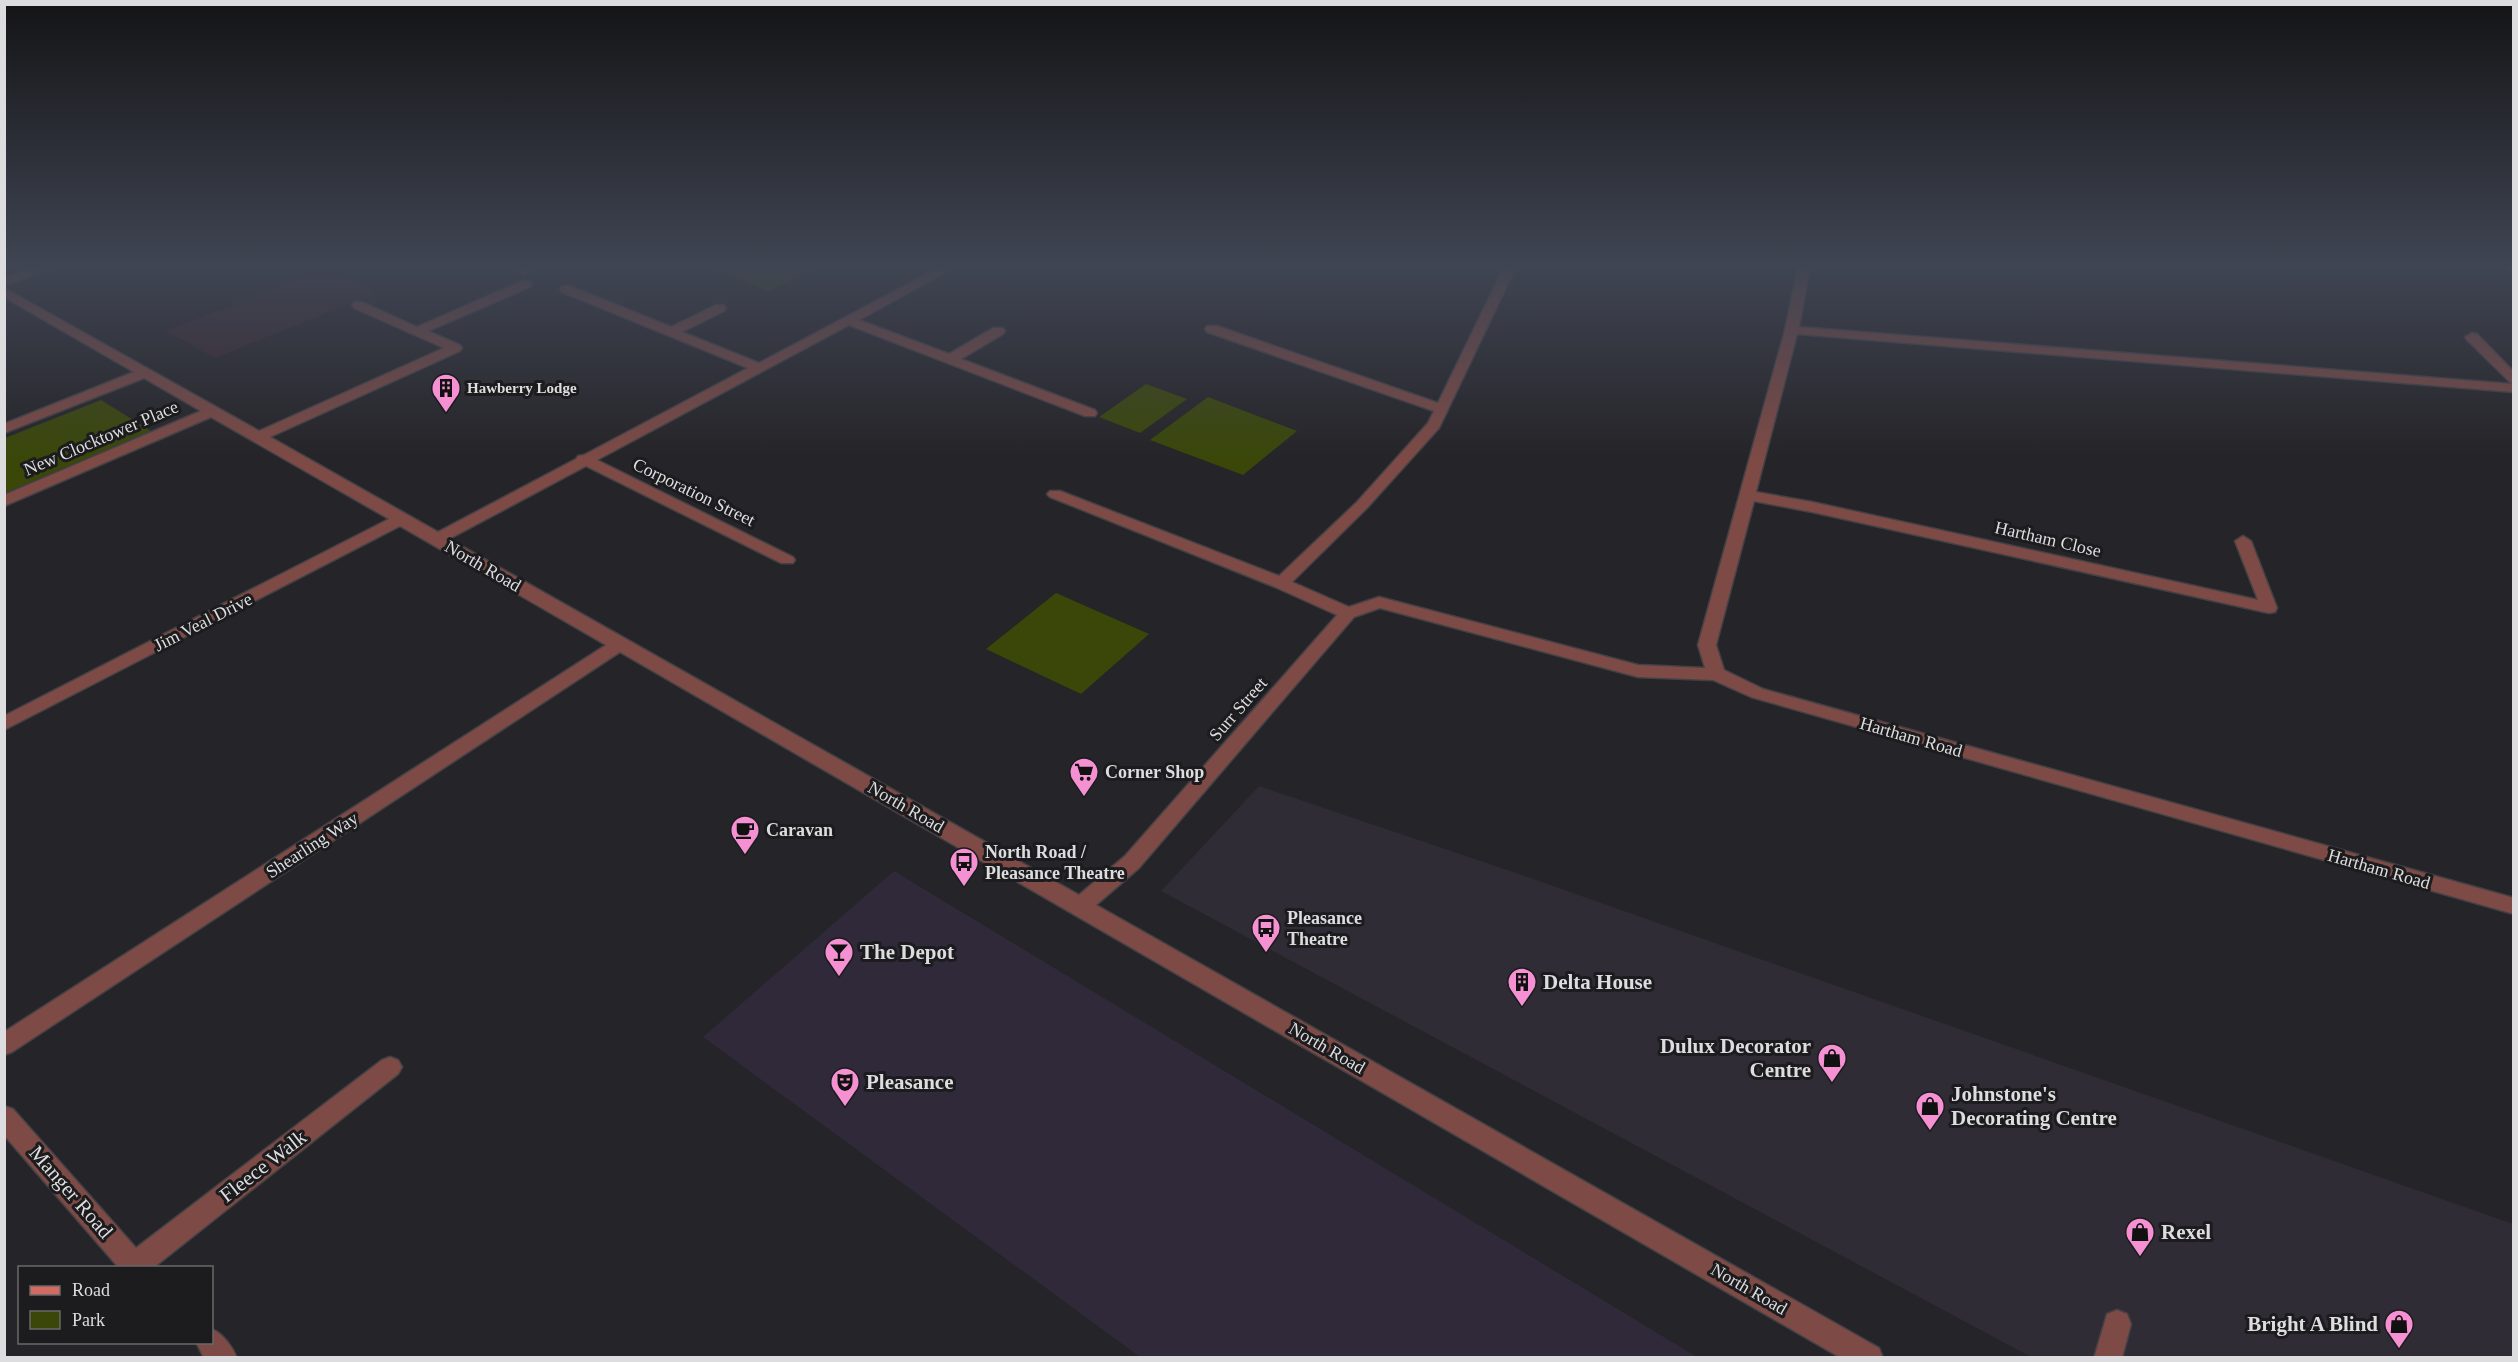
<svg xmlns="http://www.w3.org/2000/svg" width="2518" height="1362" font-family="'Times New Roman',serif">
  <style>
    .commercial { fill: #2f2939 }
    .built { fill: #2f2c35 }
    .education { fill: #38262f }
    .green { fill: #3a4709 }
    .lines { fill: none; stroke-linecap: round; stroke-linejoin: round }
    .minor-casing { stroke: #424145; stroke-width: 3 }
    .major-casing { stroke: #424145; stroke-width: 3 }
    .minor { fill: #7d4a45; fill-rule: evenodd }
    .major { fill: #d36b63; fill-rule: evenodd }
    .labels { text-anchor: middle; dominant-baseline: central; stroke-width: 6; stroke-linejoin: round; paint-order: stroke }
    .far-poi-label { font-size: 15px; font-weight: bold; fill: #dddcdf; stroke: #1c1b1e; text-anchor: start }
    .street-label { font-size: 18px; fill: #dddcdf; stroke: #1c1b1e }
    .poi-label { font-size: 18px; font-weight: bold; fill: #dddcdf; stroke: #1c1b1e; text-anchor: start }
    .near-poi-label { font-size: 21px; font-weight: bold; fill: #dddcdf; stroke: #1c1b1e; text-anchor: start }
    .near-street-label { font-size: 21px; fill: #dddcdf; stroke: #1c1b1e }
  </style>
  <rect width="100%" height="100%" fill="#252428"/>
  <!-- commercial -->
  <path class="commercial" d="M894,871L970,917L1697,1357H1140L703,1037Z"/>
  <!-- built -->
  <path class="built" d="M1259,786L1516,873L2513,1224V1357H2031L1161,891Z"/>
  <!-- education -->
  <path class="education" d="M327,269L376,293L215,358L166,331Z"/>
  <!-- green -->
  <path class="green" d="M710,267H818L768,291Z
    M1146,384L1187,399L1140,433L1099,417Z
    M1208,397L1297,431L1243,475L1150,440Z
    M101,400L151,431L5,493V438Z
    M1056,593L1149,634L1081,694L986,649Z"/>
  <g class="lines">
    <!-- minor casing -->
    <g class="minor-casing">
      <path id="minor" d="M36,267H54L4,286V278Z
        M508,267H525L530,271L524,275Z
        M940,267H955L859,320L949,354L993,328H1003L1005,331L1003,334L961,359L1095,410L1097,413L1095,416H1085L849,325L597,460L793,557L795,560L793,563H781L586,466L449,539L1079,895L1125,856L1337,615L1275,587L1050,497L1047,494L1050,491H1060L1279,576L1357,502L1428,423L1434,411L1207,332L1205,329L1207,326H1217L1438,403L1504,267H1516L1439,428L1367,508L1292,582L1349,607L1379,597L1638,665L1705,668L1698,645L1785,330L1798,267H1810L1799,327L2512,384L2467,340L2465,337L2472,333L2477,334L2514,372V392L1797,334L1756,492L1812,502L2258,600L2235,541L2243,536L2251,541L2277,608L2275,612L2269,613L1812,512L1754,501L1716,645L1724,670L1763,689L2514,898V914L1751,697L1713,680L1638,677L1380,608L1354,617L1139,868L1096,905L1879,1348L1883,1358H1841L620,652L12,1052L4,1055V1032L606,645L400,526L4,730V716L389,519L211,417L4,506V495L201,411L144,378L4,433V424L134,372L4,297V288L259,431L444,348L354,308L352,305L354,302H362L417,327L522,281H530L532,284L530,287L428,331L460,345L462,348L460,351L270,437L438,532L576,459L578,456L584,455L748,368L562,292L560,289L562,286H570L671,327L716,305H724L726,308L724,311L682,332L759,363Z
        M390,1057L398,1060L402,1067L398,1074L153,1268H119L4,1135V1106L13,1109L136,1248L382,1060Z
        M2117,1310L2127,1314L2131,1324L2122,1358H2094L2107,1314Z
        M212,1329C223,1334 232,1346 237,1358H204L196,1342H212Z"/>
    </g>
    <!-- major casing -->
    <g class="major-casing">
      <path id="major" d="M2507,267H2514V272Z"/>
    </g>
    <!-- minor -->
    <use href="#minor" class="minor"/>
    <!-- major -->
    <use href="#major" class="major"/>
  </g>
  <!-- sky -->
  <linearGradient id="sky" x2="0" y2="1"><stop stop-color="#141416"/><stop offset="0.58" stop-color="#404553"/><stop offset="1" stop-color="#404553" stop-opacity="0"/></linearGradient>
  <rect width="2518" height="458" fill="url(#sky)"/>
  <!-- icons -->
  <defs>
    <g id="building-pin" transform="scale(1.5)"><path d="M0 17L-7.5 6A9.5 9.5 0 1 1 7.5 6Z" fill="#f591d3" stroke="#1c1b1e"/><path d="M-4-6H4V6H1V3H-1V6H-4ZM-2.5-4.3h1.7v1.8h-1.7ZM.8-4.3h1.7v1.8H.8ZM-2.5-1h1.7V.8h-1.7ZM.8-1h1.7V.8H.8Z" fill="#111"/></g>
    <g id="supermarket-pin" transform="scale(1.5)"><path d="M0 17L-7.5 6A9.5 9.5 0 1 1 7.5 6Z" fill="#f591d3" stroke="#1c1b1e"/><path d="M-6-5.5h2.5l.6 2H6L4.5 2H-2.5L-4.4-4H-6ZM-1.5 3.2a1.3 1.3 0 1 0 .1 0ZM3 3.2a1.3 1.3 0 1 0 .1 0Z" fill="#111"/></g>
    <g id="cafe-pin" transform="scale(1.5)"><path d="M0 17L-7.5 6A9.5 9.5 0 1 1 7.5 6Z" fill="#f591d3" stroke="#1c1b1e"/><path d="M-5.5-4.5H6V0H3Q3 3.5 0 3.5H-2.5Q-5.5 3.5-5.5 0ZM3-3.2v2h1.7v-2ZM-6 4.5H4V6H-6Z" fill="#111"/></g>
    <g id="bus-pin" transform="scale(1.5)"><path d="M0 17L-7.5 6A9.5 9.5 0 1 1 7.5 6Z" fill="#f591d3" stroke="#1c1b1e"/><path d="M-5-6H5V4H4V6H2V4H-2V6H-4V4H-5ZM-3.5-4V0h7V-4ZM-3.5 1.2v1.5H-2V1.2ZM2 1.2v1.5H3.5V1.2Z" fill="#111"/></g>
    <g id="bar-pin" transform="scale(1.5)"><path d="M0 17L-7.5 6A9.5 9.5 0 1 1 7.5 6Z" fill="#f591d3" stroke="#1c1b1e"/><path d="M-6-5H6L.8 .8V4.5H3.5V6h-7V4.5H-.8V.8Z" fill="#111"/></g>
    <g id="shop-pin" transform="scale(1.5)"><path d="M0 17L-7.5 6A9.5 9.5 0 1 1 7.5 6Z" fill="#f591d3" stroke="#1c1b1e"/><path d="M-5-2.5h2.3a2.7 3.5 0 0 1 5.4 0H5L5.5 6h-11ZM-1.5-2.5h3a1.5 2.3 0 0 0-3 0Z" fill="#111"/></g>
    <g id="theatre-pin" transform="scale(1.5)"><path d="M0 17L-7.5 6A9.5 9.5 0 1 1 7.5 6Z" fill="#f591d3" stroke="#1c1b1e"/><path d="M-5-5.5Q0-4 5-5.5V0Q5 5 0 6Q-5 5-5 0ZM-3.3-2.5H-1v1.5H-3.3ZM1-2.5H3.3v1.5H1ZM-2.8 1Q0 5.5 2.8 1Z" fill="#111"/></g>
  </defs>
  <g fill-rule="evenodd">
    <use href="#building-pin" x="446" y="388"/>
    <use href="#supermarket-pin" x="1084" y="772"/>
    <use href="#cafe-pin" x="745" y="830"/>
    <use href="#bus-pin" x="964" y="862"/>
    <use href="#bus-pin" x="1266" y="928"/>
    <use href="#bar-pin" x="839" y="952"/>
    <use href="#building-pin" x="1522" y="982"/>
    <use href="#shop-pin" x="1832" y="1058"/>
    <use href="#theatre-pin" x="845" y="1082"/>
    <use href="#shop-pin" x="1930" y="1106"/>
    <use href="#shop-pin" x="2140" y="1232"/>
    <use href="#shop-pin" x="2399" y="1324"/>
  </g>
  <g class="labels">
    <!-- far-poi labels -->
    <g class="far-poi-label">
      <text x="467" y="388">Hawberry Lodge</text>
    </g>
    <!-- street labels -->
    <g class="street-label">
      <text transform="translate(101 438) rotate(-23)">New Clocktower Place</text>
      <text transform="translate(694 492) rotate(26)">Corporation Street</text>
      <text transform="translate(2048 539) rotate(13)">Hartham Close</text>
      <text transform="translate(483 566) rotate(30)">North Road</text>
      <text transform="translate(203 622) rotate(-27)">Jim Veal Drive</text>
      <text transform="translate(1238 709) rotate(-49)">Surr Street</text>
      <text transform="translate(1911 737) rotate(16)">Hartham Road</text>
      <text transform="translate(906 807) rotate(30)">North Road</text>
      <text transform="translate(312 845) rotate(-33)">Shearling Way</text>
      <text transform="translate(2379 869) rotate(16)">Hartham Road</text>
      <text transform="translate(1327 1048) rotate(30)">North Road</text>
      <text transform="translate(1749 1289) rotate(30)">North Road</text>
    </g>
    <!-- poi labels -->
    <g class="poi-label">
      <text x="1105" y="772">Corner Shop</text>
      <text x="766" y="830">Caravan</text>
      <text x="985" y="852">North Road /<tspan x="985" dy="21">Pleasance Theatre</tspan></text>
      <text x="1287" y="918">Pleasance<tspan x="1287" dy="21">Theatre</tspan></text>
    </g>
    <!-- near-poi labels -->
    <g class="near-poi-label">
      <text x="860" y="952">The Depot</text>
      <text x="1543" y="982">Delta House</text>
      <text x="1811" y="1046" text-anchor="end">Dulux Decorator<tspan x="1811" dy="24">Centre</tspan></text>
      <text x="866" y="1082">Pleasance</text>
      <text x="1951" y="1094">Johnstone's<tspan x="1951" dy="24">Decorating Centre</tspan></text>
      <text x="2161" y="1232">Rexel</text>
      <text x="2378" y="1324" text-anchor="end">Bright A Blind</text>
    </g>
    <!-- near-street labels -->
    <g class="near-street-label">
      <text transform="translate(263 1166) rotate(-38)">Fleece Walk</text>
      <text transform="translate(71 1192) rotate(49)">Manger Road</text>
    </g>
  </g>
  <!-- border -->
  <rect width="2518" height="1362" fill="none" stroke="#dddcdf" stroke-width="12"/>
  <!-- legend -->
  <rect x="18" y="1266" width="195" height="78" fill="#1c1b1e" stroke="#69686b" stroke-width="1.5"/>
  <rect x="30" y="1286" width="30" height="9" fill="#d36b63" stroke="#69686b" stroke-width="1.5"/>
  <text x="72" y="1296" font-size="18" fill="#dddcdf">Road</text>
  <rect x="30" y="1311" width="30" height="18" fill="#3a4709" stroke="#69686b" stroke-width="1.5"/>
  <text x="72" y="1326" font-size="18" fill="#dddcdf">Park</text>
</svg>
